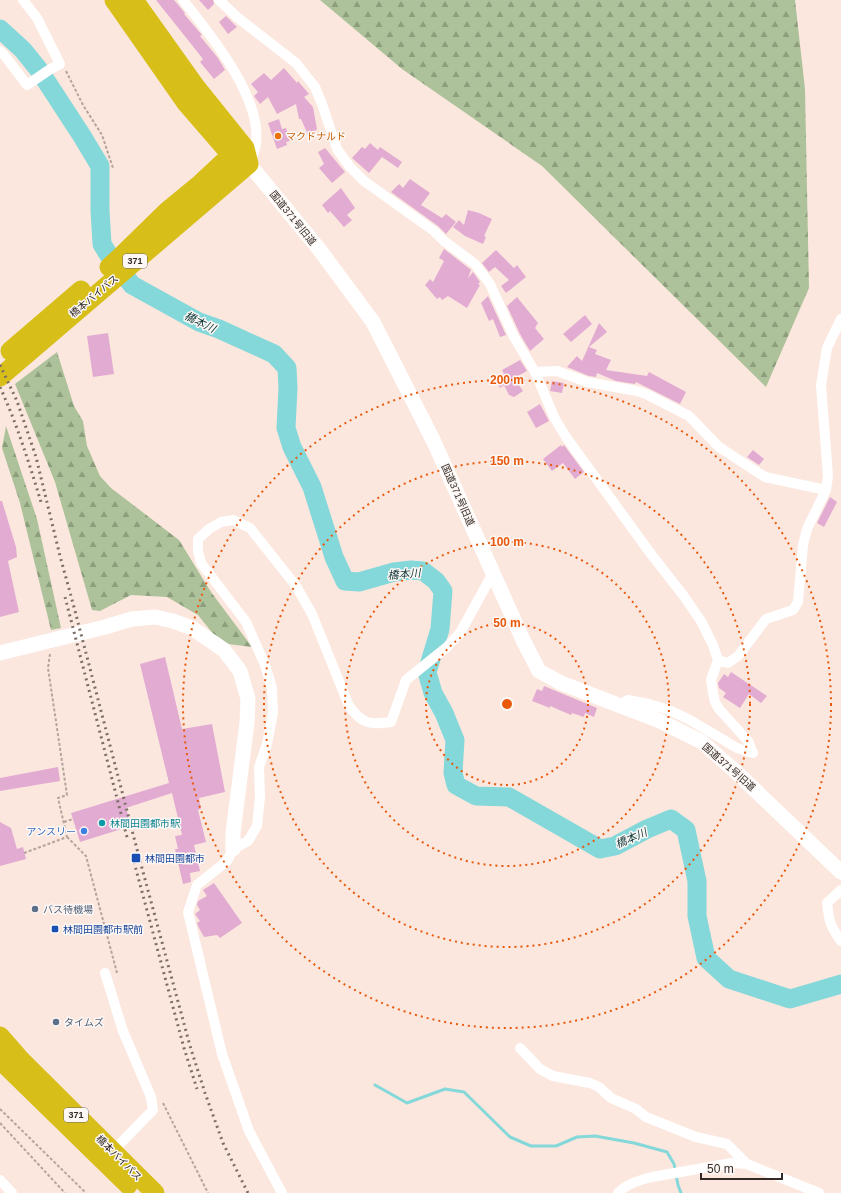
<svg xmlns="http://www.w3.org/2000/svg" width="841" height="1193" font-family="Arial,'Noto Sans JP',sans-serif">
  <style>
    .forest { fill: url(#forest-firs) }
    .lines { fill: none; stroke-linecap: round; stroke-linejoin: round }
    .stream { stroke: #84d8d9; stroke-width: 3 }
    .river { stroke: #84d8d9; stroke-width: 19 }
    .building { fill: #e2abd2 }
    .path { stroke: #b5a59d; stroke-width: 2; stroke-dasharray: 3 2; stroke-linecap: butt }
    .street { stroke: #fff; stroke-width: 10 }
    .secondary { stroke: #fff; stroke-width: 15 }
    .highway { stroke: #d7be18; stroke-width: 19 }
    .rail { stroke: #7c6f68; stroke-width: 3; stroke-dasharray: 2 4; stroke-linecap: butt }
    .ring { fill: none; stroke: #e8590c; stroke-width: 2; stroke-dasharray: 2 4 }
    .food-dot { fill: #e8710a; stroke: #fdf8f6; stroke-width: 1.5 }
    .culture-dot { fill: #0f9aa8; stroke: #fdf8f6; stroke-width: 1.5 }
    .shop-dot { fill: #3f7fe0; stroke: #fdf8f6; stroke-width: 1.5 }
    .transit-dot { fill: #1a4fb4; stroke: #fdf8f6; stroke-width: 1.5 }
    .service-dot { fill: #5c6f8a; stroke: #fdf8f6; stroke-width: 1.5 }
    .labels { text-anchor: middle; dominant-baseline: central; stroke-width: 3; stroke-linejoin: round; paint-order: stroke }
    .shield { fill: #fdf8f6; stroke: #706864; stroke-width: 1 }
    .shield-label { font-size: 9px; font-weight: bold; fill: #332a25 }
    .food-label { font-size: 10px; fill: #c56008; stroke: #fdf8f6; text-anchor: start }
    .street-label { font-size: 10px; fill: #332a25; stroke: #fdf8f6 }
    .culture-label { font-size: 10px; fill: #0d838f; stroke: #fdf8f6; text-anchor: start }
    .shop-label { font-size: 10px; fill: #366cbe; stroke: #fdf8f6; text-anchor: end }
    .transit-label { font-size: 10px; fill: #164399; stroke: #fdf8f6; text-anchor: start }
    .service-label { font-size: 10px; fill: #4e5e75; stroke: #fdf8f6; text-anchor: start }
    .water-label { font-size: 11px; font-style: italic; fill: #0c3637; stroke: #fdf8f6 }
    .centre { fill: #e8590c; stroke: #fdf8f6; stroke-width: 2 }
    .ring-label { font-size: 12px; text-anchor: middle; font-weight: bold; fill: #e8590c; stroke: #fdf8f6; stroke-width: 3; stroke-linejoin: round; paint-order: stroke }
  </style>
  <defs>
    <pattern id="forest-firs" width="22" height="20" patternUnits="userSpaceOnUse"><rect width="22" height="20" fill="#adc29a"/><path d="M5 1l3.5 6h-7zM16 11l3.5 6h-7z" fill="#8d9e7d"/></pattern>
  </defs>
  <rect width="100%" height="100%" fill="#fce7de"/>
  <!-- forest -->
  <path class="forest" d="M320,0H795L805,89L809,288L766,387L542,166L402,69Z
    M57,352L74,406L83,421L87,446L100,476L111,488L179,540L211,592L252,647L228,644L214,635L198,615L167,597L131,595L100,611L92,610L55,482L15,384Z
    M6,426L37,519L61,628L51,630L20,503L2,448Z"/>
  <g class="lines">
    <!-- stream -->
    <path class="stream" d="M375,1085L407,1103L445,1089L464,1092L510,1137L531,1146H556L577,1137L595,1136L634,1143L667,1152L674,1164L678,1185L681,1193"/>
    <!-- river -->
    <path class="river" d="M0,29L23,50L39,70L82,136L100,166V210L102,244L108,254L132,285L199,322L219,329L274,354L287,368L288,388L286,428L292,447L312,487L334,557L345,581L359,582L394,572L411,570L423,571L436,581L443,591L440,629L427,672L433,693L444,713L455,740L453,773L456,785L476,796L509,797L600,849L615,846L647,829L671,819L686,830L697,881V916L706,958L729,979L790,999L841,984"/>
  </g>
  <!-- building -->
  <path class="building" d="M156,0H174L185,13L184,14L202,35L200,36L218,58L225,70L214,79L200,62L203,59Z
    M199,0H213L214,4L208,10Z
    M226,16L237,27L228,34L219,22Z
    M284,68L297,83L298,81L309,94L304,97L313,107L317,129L309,137L301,119H299L296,104L277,114L268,97L260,104L254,96L258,92L251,84L264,73L271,80Z
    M279,119L282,129L286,128L290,141L286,142L287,145L277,149L268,123Z
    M370,143L378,150L380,147L402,162L398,168L382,157L369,173L352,158L362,147L365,149Z
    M325,148L345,172L332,183L319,168L324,164L318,152Z
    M410,179L430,193L421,205L442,218L446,214L456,222L446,234L438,226L391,192L399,184L403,188Z
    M341,188L355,208L347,215L352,220L344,227L330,211L328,213L322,205Z
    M468,210L479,213L492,219L484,236L486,237L483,244L465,236L453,227L459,220L464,225Z
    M444,249L470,269L471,270L468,278L473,272L480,282L478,284L480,285L467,308L448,296L442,300L440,297L437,299L425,285L430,279L433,282L444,261L439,258Z
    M496,250L514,268L517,265L526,277L506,293L501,286L509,280L495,267L489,272L482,263Z
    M488,296L506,335L500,337L493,319L489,321L481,303Z
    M517,297L538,323L535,328L544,339L530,351L520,334L507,306Z
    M585,315L592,324L571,342L563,334Z
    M599,323L607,332L589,347L597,350L595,354L611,360L606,370L647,376L649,372L686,392L680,404L636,382L635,384L616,381L597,373L596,377L589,376L567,367L577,356L582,361Z
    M108,333L114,374L93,377L87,336Z
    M520,360L527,371L514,378L523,391L514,397L509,395L504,385L500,388L495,380L504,374L502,370Z
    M552,381L564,383L562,393L550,391Z
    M540,404L549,421L536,428L527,412Z
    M561,445L562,447L564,445L584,472L575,479L563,463L552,471L543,459Z
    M753,450L764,459L759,465L747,457Z
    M830,497L837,502L824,527L817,523Z
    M0,501H2L16,547L17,557L8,561L19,612L0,617Z
    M165,657L182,729L212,724L225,792L199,798L201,809L198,810L206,842L194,845L200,871L190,873L191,882L183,884L175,849H178L175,836L182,835L172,793L126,808L131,826L80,842L71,813L169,783L140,664Z
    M731,672L767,696L761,703L749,694L740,708L723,697L726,693L719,688L718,683L724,674L728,677Z
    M544,686L597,708L594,717L585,713L584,717L572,713L571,715L550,706V708L532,701L537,689L542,691Z
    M58,767L60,781L0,791V778Z
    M0,822L11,828L17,849L23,847L26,859L0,866Z
    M214,883L242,923L220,938L217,935L204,937L199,928L197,923L200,921L195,914L200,910L197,905L198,901L207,896L203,890Z"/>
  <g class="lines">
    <!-- path -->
    <path class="path" d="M66,71L83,105L102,135L113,168
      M64,822L73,819
      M67,837L86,856L117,973
      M24,853L67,837L58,798L67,795L48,668L50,654
      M163,1103L208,1193
      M0,1109L86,1193
      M0,1123L65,1193"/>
    <!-- street -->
    <path class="street" d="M183,0C211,35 279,117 249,163
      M219,0L237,17L296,63L315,87L322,104L337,149L350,167L364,181L434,231L444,241L475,264L490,284L514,337L535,372L555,419L566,437L651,554L683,595L701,621L713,645L718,660L711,680L713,693L715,702L719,709L748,741L753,753L737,748L690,720L669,710L649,704L628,700L618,705
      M0,51L5,56L27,85L49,70L60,64L37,18L23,0
      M535,372L557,371L587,382L637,391L646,394L689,416L719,447L765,477L826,490
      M718,660L728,663L738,656L766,619L793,610L798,602L803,545L807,529L826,490L828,476L821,385L827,348L841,319
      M841,890L827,903C829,921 830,926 841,941
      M105,973L123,1031L151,1097L153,1110L110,1154
      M520,1048L540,1069L553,1076L590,1083L599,1087L611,1098L636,1109L646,1117L696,1137L727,1144L747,1164L819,1193
      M0,1180L12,1193
      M282,1193L249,1131L222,1054L188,912L197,885L227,861L233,849L248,841L257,826L260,797L259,767L267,744L273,713L272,688L265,665L246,622L201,563L198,551V539L209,529L221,522L233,520L250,528L296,586L312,614L349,706C362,724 370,725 391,722L406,680L447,647L460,633L493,573
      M618,1193C626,1184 639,1180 652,1177L732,1163L747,1164"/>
    <!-- secondary -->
    <path class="secondary" d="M240,160L249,164L319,249L373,322L434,442L523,640L539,671L561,683L660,721L702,742L736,772L841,872
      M0,653L105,627L132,619L155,617L173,621L192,628L224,650L240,671L248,699L247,723L233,833V849"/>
    <!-- highway -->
    <path class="highway" d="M114,0L186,103L231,155
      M109,267L120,257L167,211L201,183L231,155L245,148
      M10,351L81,290
      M0,377L249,164L245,148L196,87L134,0
      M0,1036L21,1060L155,1193
      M0,1060L128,1185"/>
    <!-- rail -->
    <path class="rail" d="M0,365L17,401L36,457L60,556L74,607L139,857L190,1046L205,1093L223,1143L248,1193
      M0,387C17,424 29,463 41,502
      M65,597L128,841
      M134,862L184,1048L197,1089"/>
  </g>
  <!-- distance rings -->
  <g class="ring">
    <circle cx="507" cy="704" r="81"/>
    <circle cx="507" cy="704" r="162"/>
    <circle cx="507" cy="704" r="243"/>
    <circle cx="507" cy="704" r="324"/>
  </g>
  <!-- markers -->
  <circle class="food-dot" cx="278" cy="136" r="4"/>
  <circle class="culture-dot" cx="102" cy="823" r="4"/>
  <circle class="shop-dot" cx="84" cy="831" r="4"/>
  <g class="transit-dot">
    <rect x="131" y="853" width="10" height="10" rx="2"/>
    <rect x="51" y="925" width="8" height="8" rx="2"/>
  </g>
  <g class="service-dot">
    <circle cx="35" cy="909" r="4"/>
    <circle cx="56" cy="1022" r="4"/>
  </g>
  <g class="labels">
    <!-- shield labels -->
    <g class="shield">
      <rect x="123" y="254" width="24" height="14" rx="3"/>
      <rect x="64" y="1108" width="24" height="14" rx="3"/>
    </g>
    <g class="shield-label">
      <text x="135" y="261">371</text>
      <text x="76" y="1115">371</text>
    </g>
    <!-- food labels -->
    <g class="food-label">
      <text x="286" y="136">マクドナルド</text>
    </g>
    <!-- street labels -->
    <g class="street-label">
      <text transform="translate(293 218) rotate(51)">国道371号旧道</text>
      <text transform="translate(94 296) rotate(-40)">橋本バイパス</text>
      <text transform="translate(458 495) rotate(66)">国道371号旧道</text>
      <text transform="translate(729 767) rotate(41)">国道371号旧道</text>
      <text transform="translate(119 1158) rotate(45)">橋本バイパス</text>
    </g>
    <!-- culture labels -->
    <g class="culture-label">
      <text x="110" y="823">林間田園都市駅</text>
    </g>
    <!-- shop labels -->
    <g class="shop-label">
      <text x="76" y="831">アンスリー</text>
    </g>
    <!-- transit labels -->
    <g class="transit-label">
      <text x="145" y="858">林間田園都市</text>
      <text x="63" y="929">林間田園都市駅前</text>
    </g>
    <!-- service labels -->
    <g class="service-label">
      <text x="43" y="909">バス待機場</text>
      <text x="64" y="1022">タイムズ</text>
    </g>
    <!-- water labels -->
    <g class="water-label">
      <text transform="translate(200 322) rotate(26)">橋本川</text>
      <text transform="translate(404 574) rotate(-4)">橋本川</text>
      <text transform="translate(631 838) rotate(-24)">橋本川</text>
    </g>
  </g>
  <circle cx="507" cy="704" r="6" class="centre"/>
  <g class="ring-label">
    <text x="507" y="384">200 m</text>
    <text x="507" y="465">150 m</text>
    <text x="507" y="546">100 m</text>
    <text x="507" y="627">50 m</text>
  </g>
  <!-- scale -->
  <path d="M701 1173v6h81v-6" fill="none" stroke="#332a25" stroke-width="2"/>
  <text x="707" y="1173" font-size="12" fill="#332a25" stroke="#fdf8f6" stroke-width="3" paint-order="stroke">50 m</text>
</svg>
